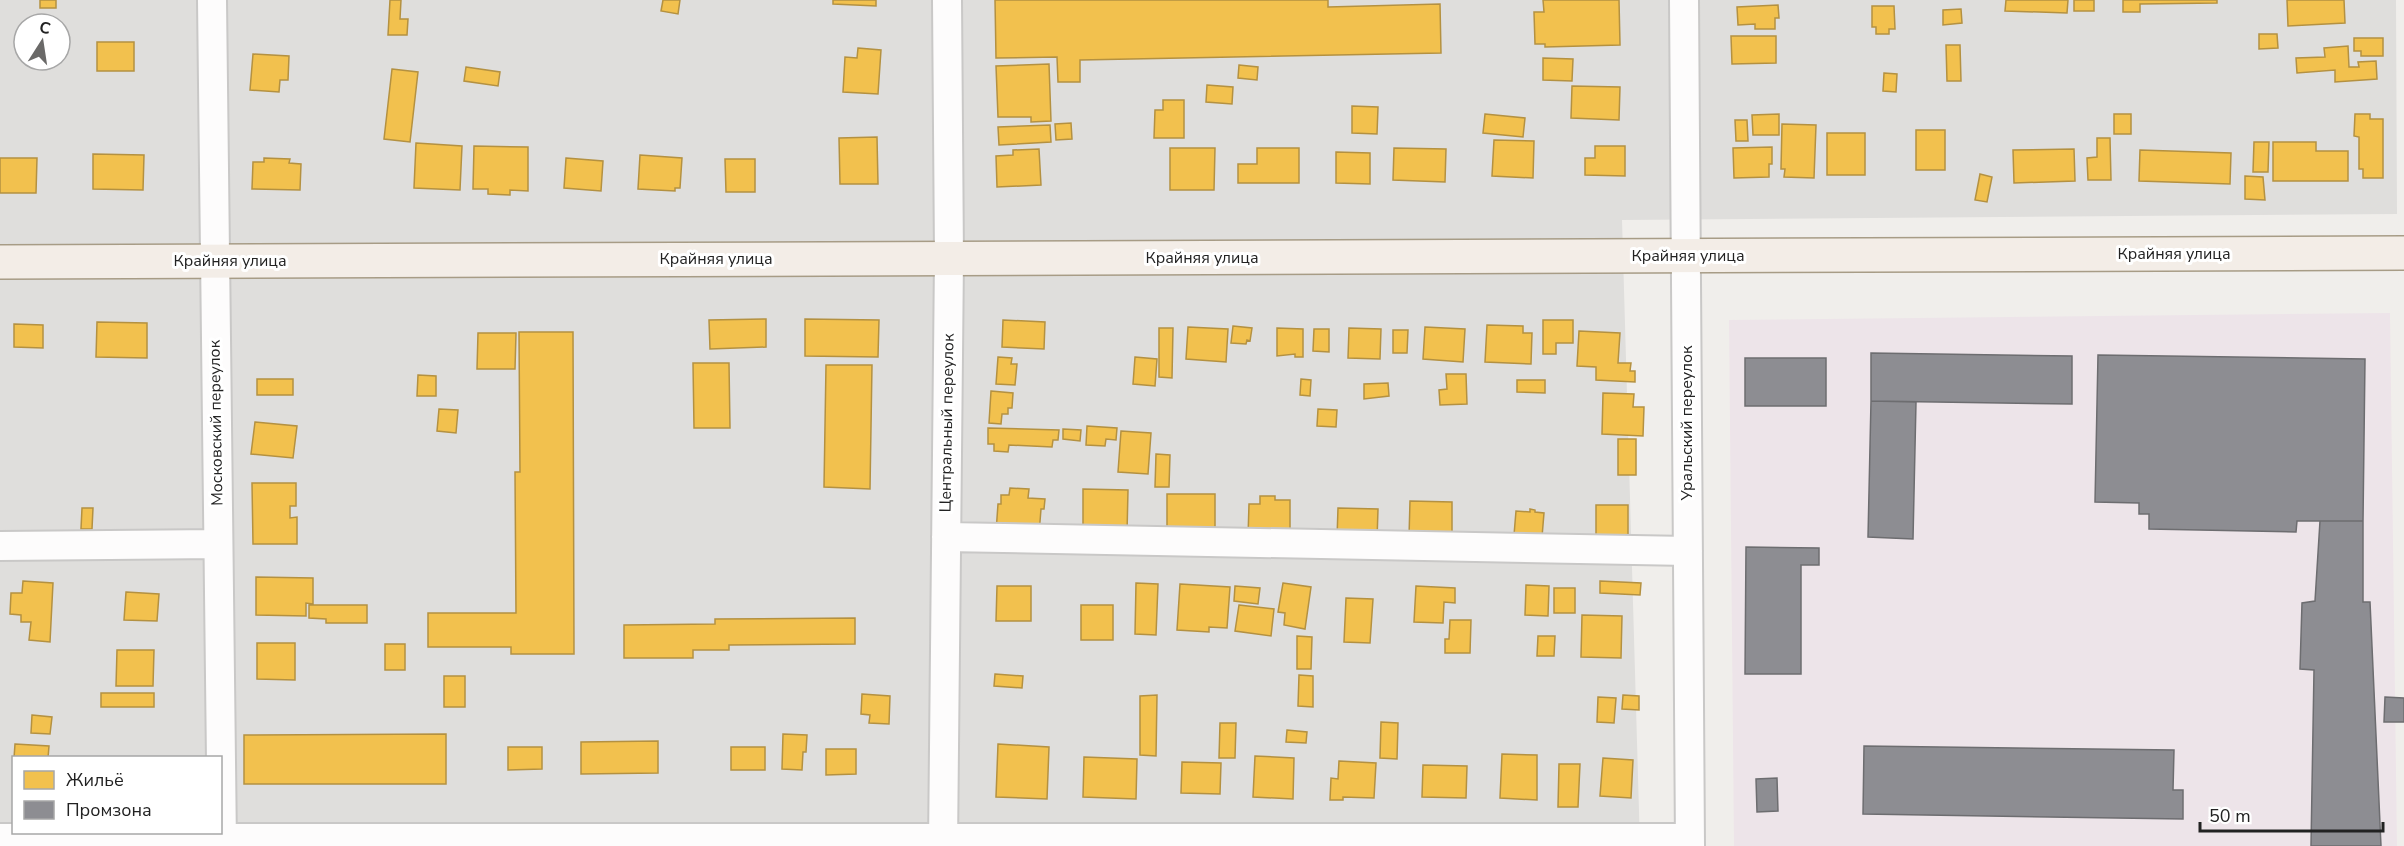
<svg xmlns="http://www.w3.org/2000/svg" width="2404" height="846" font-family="'Nunito Sans',sans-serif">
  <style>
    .residential { fill: #dfdedc; fill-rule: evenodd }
    .industrial { fill: #ede4e9 }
    .homes { fill: #f2c14e; stroke: #b49141; stroke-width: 1.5 }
    .industry { fill: #8d8d92; stroke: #6d6d70; stroke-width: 1.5 }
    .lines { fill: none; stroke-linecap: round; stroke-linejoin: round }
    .minor-casing { stroke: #c9c8c7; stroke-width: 32 }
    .major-casing { stroke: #a79c86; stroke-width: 36 }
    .minor { stroke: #fdfcfc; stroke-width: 28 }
    .major { stroke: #f3ede7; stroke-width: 33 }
    .labels { text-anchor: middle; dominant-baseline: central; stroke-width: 6; stroke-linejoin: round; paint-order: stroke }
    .street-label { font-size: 16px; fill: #222; stroke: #fff }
  </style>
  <rect width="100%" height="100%" fill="#f0eeeb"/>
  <!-- residential -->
  <path class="residential" d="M0,0H2396L2397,214L1622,220L1640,846H0ZM24,24H60V60H24ZM14,758H220V832H14Z"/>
  <!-- industrial -->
  <path class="industrial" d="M2390,313L2397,846H1734L1729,320Z"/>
  <!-- homes -->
  <path class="homes" d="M40,0H56V8H40Z
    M390,0H401L400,19H408L407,35H388Z
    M663,0H680L678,14L661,11Z
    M833,0H876V6L833,4Z
    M995,0H1328V7L1440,4L1441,53L1080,60V82H1058L1057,57L996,58Z
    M1543,0H1619L1620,45L1545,47V44H1535L1534,12H1544Z
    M2006,0H2068L2067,13L2005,11Z
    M2074,0H2094V11H2074Z
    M2123,0H2217V3L2140,4V12H2123Z
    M2287,0H2344L2345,23L2288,26Z
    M1778,5L1779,18H1775V29H1755V24L1738,25L1737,7Z
    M1872,6H1894L1895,29H1889V34H1876V27H1872Z
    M1961,9L1962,23L1943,25V10Z
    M2259,34H2277L2278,48L2259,49Z
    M1731,36H1776V63L1732,64Z
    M2354,38H2383V56H2361V51H2354Z
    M97,42H134V71H97Z
    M1946,45H1960L1961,81H1947Z
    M2348,46L2349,67H2359L2358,62L2376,61L2377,79L2335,82V70L2297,73L2296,58L2325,57L2324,48Z
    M858,48L881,50L878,94L843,92L845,57L857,58Z
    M253,54L289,56L288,80H280L279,92L250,90Z
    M1543,58L1573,59L1572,81L1543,80Z
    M1049,64L1051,121L1031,122V117H998L996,66Z
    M1239,65L1258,67L1257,80L1238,78Z
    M466,67L500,72L498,86L464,81Z
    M392,69L418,72L410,142L384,139Z
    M1884,73L1897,74L1896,92L1883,91Z
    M1207,85L1233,87L1232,104L1206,102Z
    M1572,86L1620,87L1619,120L1571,118Z
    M1163,100H1184V138H1154L1155,110H1163Z
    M1352,106L1378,107L1377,134L1352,133Z
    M1485,114L1525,118L1523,137L1483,133Z
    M1779,114V135H1753L1752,115Z
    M2114,114H2131V134H2114Z
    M2355,114H2370V119H2383V178H2363V169H2359V137L2354,136Z
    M1735,120H1747L1748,141H1736Z
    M1071,123L1072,139L1056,140L1055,124Z
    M1782,124L1816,125L1814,178L1784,177L1785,169H1781Z
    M1050,125L1051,142L999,145L998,127Z
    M1916,130H1945V170H1916Z
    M1827,133H1865V175H1827Z
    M877,137L878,184H840L839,138Z
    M2097,138H2110L2111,180H2088L2087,158L2097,157Z
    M1494,140L1534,141L1533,178L1492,176Z
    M2254,142H2269L2268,172H2253Z
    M2273,142H2316V151H2348V181H2273Z
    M416,143L462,146L460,190L414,188Z
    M474,146L528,147V191L510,190V195L488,194V189H473Z
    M1595,146H1625V176L1585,175V158H1595Z
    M1772,147V164H1769V177L1734,178L1733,148Z
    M1170,148H1215L1214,190H1170Z
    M1257,148H1299V183H1238V164H1257Z
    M1394,148L1446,149L1445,182L1393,180Z
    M1039,149L1041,185L997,187L996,156L1013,155V150Z
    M2074,149L2075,181L2014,183L2013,150Z
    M2140,150L2231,153L2230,184L2139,181Z
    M1336,152L1370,153V184L1336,183Z
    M93,154L144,155L143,190L93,189Z
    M640,155L682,158L680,188H675V191L638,189Z
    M0,158H37L36,193H0Z
    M264,158L290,159L289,163L301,164L300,190L252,189L253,162H264Z
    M566,158L603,161L601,191L564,188Z
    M725,159H755V192H726Z
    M1980,174L1992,177L1987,202L1975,200Z
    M2245,176L2263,177L2265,200L2245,199Z
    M766,319V347L710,349L709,320Z
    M805,319L879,320L878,357L805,356Z
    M1003,320L1045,322L1044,349L1002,347Z
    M1543,320H1573V343H1556V354H1543Z
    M97,322L147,323V358L96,357Z
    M14,324L43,325V348L14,347Z
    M1487,325L1523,326V333H1532L1531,364L1485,362Z
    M1233,326L1252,328L1250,341L1247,340L1246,344L1231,343Z
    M1188,327L1228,329L1226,362L1186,359Z
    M1425,327L1465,329L1463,362L1423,359Z
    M1159,328H1173L1172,378L1159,377Z
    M1277,328L1303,329V357H1295V354L1277,356Z
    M1349,328L1381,329L1380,359L1348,358Z
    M1314,329H1329V352L1313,351Z
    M1393,330H1408L1407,353H1393Z
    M1579,331L1620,333L1618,363H1631L1630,371H1635V382L1596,380V367L1577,366Z
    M519,332H573L574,654H511V647H428V613H516L515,472H520Z
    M478,333H516L515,369H477Z
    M998,357L1012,358L1011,364H1017L1015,385L996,384Z
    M1135,357L1157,359L1155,386L1133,384Z
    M693,363H729L730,428H694Z
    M826,365H872L870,489L824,487Z
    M1446,374H1466L1467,404L1440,405L1439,390L1447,389Z
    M418,375L436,376V396H417Z
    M257,379H293V395H257Z
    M1301,379L1311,380L1310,396L1300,395Z
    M1517,380H1545V393L1517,392Z
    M1388,383L1389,396L1364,399V384Z
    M991,391L1013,393L1012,408H1008V414H1002L1001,424L989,423Z
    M1603,393L1634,394L1633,407H1644L1643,436L1602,434Z
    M439,409L458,410L456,433L437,431Z
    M1318,409L1337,410L1336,427L1317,426Z
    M255,422L297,426L293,458L251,454Z
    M1087,426L1117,428L1116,440L1106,439L1105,446L1086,445Z
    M988,428L1059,430L1058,440H1053L1052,447L1009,445L1008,452L994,451V444H988Z
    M1063,429L1081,430L1080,441L1063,439Z
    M1121,431L1151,433L1148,474L1118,472Z
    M1618,439H1636V475H1618Z
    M1156,454L1170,455L1169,487H1155Z
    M252,483H296V506H290V518L297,517V544H253Z
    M1010,488L1029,489L1028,498L1045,499L1044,509H1041L1039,534L996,532L998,504H1001V495H1009Z
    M1083,489L1128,490L1127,533L1083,532Z
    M1167,494H1215V534L1167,533Z
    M1260,496H1275V500H1290V537H1248L1249,504H1260Z
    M1410,501L1452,502V538L1409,537Z
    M1596,505H1628V540L1596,539Z
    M82,508H93L92,529H81Z
    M1338,508L1378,509L1377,540L1337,538Z
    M1530,509L1535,510V512L1544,513L1542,537L1514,535L1516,511L1530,512Z
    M256,577L313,578V604L306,603V616L256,615Z
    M23,581L53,583L50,642L29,640L31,622H21V615L10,614L11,593H22Z
    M1600,581L1641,583L1640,595L1600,593Z
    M1136,583L1158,584L1156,635L1135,634Z
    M1283,583L1311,587L1305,629L1284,625L1285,613L1278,612Z
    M1180,584L1230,587L1227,628L1209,627V632L1177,630Z
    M1526,585L1549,586L1548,616L1525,615Z
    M997,586H1031V621H996Z
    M1235,586L1260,588L1258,604L1234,601Z
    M1416,586L1455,588V603L1444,602L1443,623L1414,622Z
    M1554,588H1575V613H1554Z
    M126,592L159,594L157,621L124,620Z
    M1346,598L1373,599L1370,643L1344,642Z
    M309,605H367V623H326V619L309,618Z
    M1081,605H1113V640H1081Z
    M1239,605L1274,609L1271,636L1235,631Z
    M1582,615L1622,616L1621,658L1581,657Z
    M855,618V644L729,645V650H693V658H624V625L715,624V619Z
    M1450,620H1471L1470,653H1445V639H1449Z
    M1297,636L1312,637L1311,669H1297Z
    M1538,636H1555L1554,656H1537Z
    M257,643H295V680L257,679Z
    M385,644H405V670H385Z
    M117,650H154L153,686H116Z
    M995,674L1023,676L1022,688L994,686Z
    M1299,675L1313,676V707L1298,706Z
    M444,676H465V707H444Z
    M101,693H154V707H101Z
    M862,694L890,696L889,724L869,723L870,715L861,714Z
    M1157,695L1156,756L1140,755V696Z
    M1623,695L1639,696V710L1622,709Z
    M1598,697L1616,698L1614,723L1597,722Z
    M32,715L52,717L50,734L31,733Z
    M1381,722L1398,723L1397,759L1380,758Z
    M1220,723H1236L1235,758H1219Z
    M1287,730L1307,732L1306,743L1286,742Z
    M446,734V784H244V735Z
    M783,734L807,735L806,752H803L802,770L782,769Z
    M658,741V773L581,774V742Z
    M15,744L49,746L48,758H14Z
    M998,744L1049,747L1047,799L996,797Z
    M508,747H542V769L508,770Z
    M731,747H765V770H731Z
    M826,749H856V774L826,775Z
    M1502,754L1537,755V800L1500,798Z
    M1255,756L1294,758L1293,799L1253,797Z
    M1084,757L1137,759L1136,799L1083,797Z
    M1603,758L1633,760L1631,798L1600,796Z
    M1339,761L1376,763L1374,798L1343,797V800H1330L1331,778L1338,779Z
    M1182,762L1221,763L1220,794L1181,793Z
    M1559,764H1580L1578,807H1558Z
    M1423,765L1467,766L1466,798L1422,797Z"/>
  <!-- industry -->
  <path class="industry" d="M1871,353L2072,356V404L1871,401Z
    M2098,355L2365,359L2363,521H2297L2296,532L2149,529V514H2139V503L2095,502Z
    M1745,358H1826V406H1745Z
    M1871,401L1916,402L1913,539L1868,537Z
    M2320,521H2363V602H2370L2381,846H2311L2314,670L2300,669L2302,603L2315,601Z
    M1746,547L1819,548V565H1801V674H1745Z
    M2385,697L2404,698V722H2384Z
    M1864,746L2174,750L2173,790H2183V819L1863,814Z
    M1777,778L1778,811L1757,812L1756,779Z"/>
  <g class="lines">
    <!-- minor casing -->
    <g class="minor-casing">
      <path id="minor" d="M212,0L222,846
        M1684,0L1690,846
        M946,537L1688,551
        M0,546L218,544
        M0,838H1689
        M943,846L949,258L947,0"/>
    </g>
    <!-- major casing -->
    <g class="major-casing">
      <path id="major" d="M0,262L2404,253"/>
    </g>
    <!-- minor -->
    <use href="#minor" class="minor"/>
    <!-- major -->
    <use href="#major" class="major"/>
  </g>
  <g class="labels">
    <!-- street labels -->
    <g class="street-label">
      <text x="2174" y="254">Крайняя улица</text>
      <text x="1688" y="256">Крайняя улица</text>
      <text x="1202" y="258">Крайняя улица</text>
      <text x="716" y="259">Крайняя улица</text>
      <text x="230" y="261">Крайняя улица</text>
      <text transform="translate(216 423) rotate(-91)">Московский переулок</text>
      <text transform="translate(947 423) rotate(-89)">Центральный переулок</text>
      <text transform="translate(1687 423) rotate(-90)">Уральский переулок</text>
    </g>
  </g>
  <!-- legend -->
  <rect x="12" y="756" width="210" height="78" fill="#ffffff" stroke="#a7a7a7" stroke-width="1.5"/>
  <rect x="24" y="771" width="30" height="18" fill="#f2c14e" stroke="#a7a7a7" stroke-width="1.5"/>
  <text x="66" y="786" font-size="18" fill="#222222">Жильё</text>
  <rect x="24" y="801" width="30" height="18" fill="#8d8d92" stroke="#a7a7a7" stroke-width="1.5"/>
  <text x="66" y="816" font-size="18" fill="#222222">Промзона</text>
  <!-- north arrow -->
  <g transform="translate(42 42) rotate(12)"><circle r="28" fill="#ffffff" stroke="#a7a7a7" stroke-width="1.5"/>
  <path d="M0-4.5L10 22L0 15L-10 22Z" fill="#6a6968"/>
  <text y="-9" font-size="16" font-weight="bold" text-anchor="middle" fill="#222222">С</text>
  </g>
  <!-- scale -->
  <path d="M2200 822v9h183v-9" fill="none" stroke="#222222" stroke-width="3"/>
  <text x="2209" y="822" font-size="18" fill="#222222" stroke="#ffffff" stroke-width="4.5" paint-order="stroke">50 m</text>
</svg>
